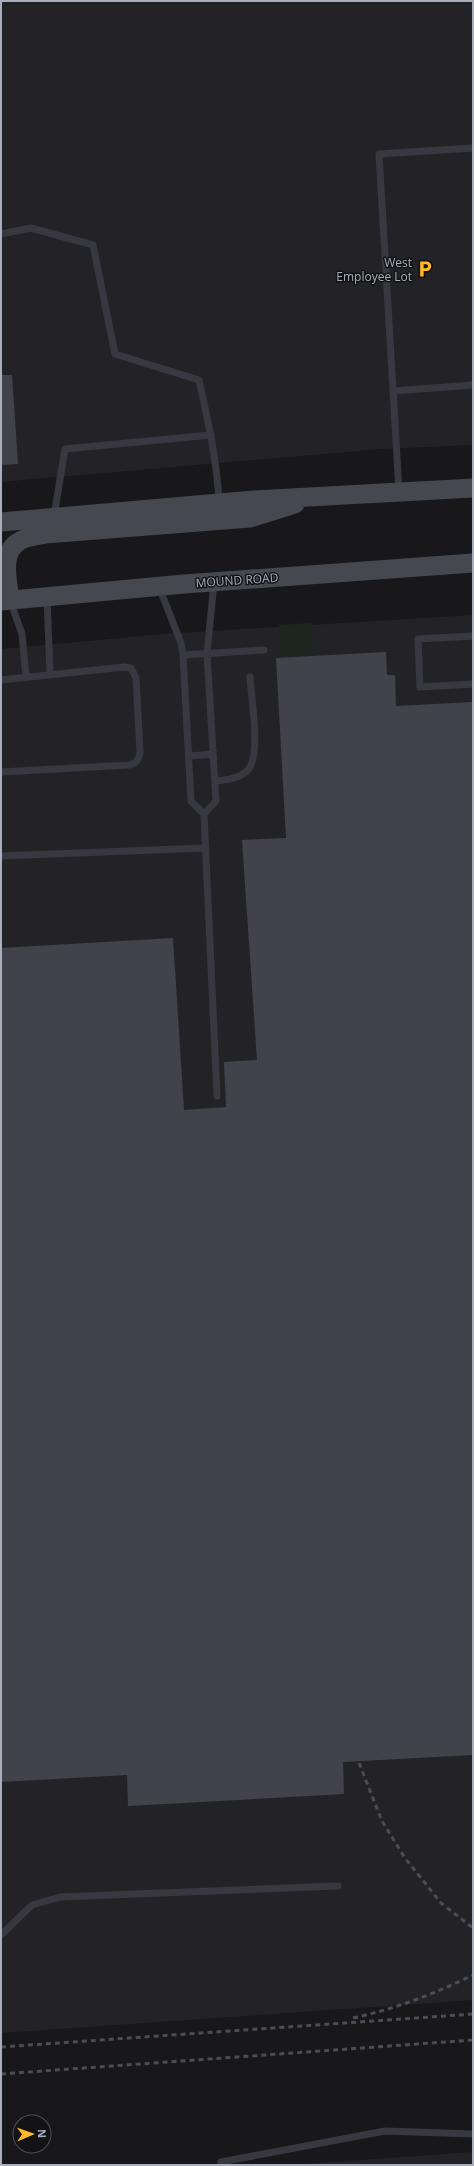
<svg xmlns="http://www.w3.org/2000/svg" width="474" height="2166" font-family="'Open Sans',sans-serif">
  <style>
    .built { fill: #232327 }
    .green { fill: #1d261e }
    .building { fill: #42434a }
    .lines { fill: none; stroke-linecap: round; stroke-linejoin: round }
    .lane { stroke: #383940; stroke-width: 7 }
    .secondary { stroke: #464850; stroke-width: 19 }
    .rail { stroke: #4b4d55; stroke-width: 3; stroke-dasharray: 5 4; stroke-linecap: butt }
    .labels { text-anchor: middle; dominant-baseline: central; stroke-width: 3; stroke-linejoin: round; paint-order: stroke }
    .poi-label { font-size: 12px; fill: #a8aebb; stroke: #131315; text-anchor: end }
    .street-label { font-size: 12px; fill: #a8aebb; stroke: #131315 }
  </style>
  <rect width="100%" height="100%" fill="#18181a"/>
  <!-- built -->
  <path class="built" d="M1,1H473V445L380,449L1,482Z
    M473,615V2000L1,2033V649L164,634Z
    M473,2152V2165H291Z"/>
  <!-- green -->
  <path class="green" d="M311,623L313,654L280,656L279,625Z"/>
  <!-- building -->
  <path class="building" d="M1,375H12L18,464L1,465Z
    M386,652L387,675H395L396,706L473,702V1755L343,1762L344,1794L128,1806L127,1775L1,1782V948L173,938L184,1110L226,1107L224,1062L257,1060L242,840L286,838L276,658Z"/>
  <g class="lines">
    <!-- lane -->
    <path class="lane" d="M1,234L31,228L93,245L115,354L199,380C208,421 217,461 219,502
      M393,391L473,385
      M399,491L379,154L473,148
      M54,516L65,449L211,435
      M159,587L181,643L183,655L191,801L204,814L217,1096
      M47,597L50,674
      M10,600L22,634L26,677
      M473,636L418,639L420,687L473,684
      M183,655L264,650
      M1,680L124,667L131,668L136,678L140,752C139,760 137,763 129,765L1,772
      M190,756L213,754
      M215,781C226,780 237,779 247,771C262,757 251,697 250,677
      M204,814L216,801L207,654L214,582
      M1,856L205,848
      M1,1935L32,1905L60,1897L338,1886
      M221,2162L385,2131L473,2134"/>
    <!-- secondary -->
    <path class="secondary" d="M1,522L254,500L473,488
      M10,600C8,582 0,554 18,542C24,537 37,536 45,534L250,518L295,504
      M1,601L184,584L473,563"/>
    <!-- rail -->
    <path class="rail" d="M359,1763L382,1821L405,1858L441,1903L473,1928
      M353,2018C395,2009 434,1994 473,1975
      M1,2047L473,2014
      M1,2074L473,2040"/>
  </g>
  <!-- icons -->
  <defs>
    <g id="parking-bare" transform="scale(1.38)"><path d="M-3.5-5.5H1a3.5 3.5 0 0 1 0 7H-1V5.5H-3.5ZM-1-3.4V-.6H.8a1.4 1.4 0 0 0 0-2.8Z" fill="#ffb82b" stroke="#131315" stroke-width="2.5" paint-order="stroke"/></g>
  </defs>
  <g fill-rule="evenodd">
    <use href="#parking-bare" x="425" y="269"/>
  </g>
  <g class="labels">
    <!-- poi labels -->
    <g class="poi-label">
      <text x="412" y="262">West<tspan x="412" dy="14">Employee Lot</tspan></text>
    </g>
    <!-- street labels -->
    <g class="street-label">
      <text transform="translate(237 580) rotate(-4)">MOUND ROAD</text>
    </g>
  </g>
  <!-- border -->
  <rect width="474" height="2166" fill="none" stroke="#a8aebb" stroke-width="4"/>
  <!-- north arrow -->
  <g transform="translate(32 2134) rotate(88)"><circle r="19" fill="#131315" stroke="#4f5157"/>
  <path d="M0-3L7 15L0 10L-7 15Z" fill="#ffb82b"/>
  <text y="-6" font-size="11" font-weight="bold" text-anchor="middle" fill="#a8aebb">N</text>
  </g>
</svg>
